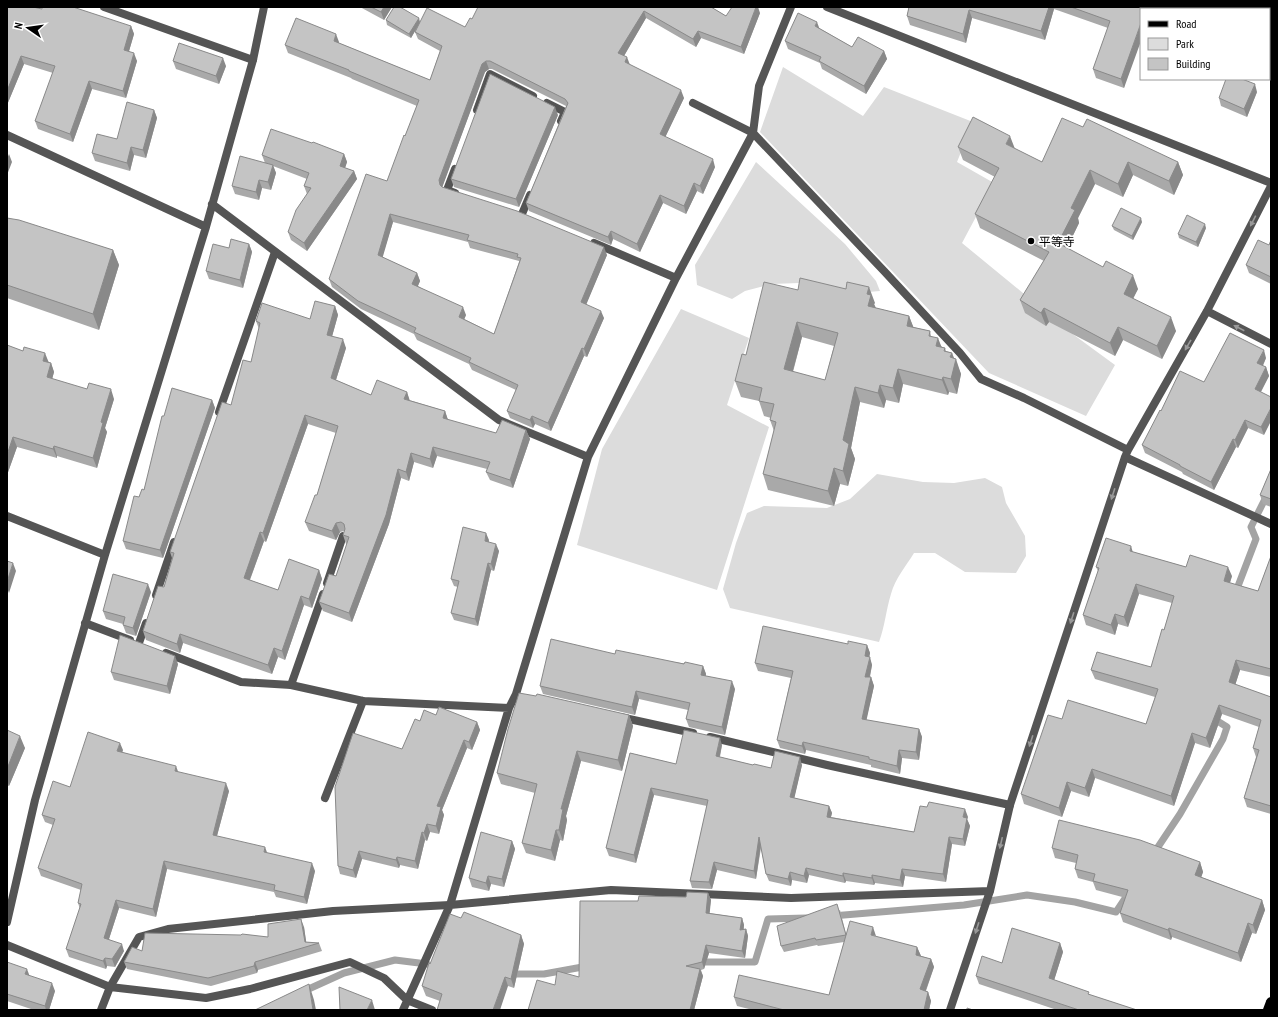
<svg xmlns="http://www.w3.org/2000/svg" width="1278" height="1017" font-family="'PT Sans Narrow','Noto Sans JP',sans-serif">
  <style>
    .green { fill: #dcdcdc }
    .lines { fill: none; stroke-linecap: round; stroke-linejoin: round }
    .stream { stroke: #a3a3a3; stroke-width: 7 }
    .service { stroke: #555; stroke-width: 8 }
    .minor { stroke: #555; stroke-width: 8 }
    .tertiary { stroke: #555; stroke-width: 8 }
    .primary { stroke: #000; stroke-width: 10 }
    .wall { fill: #a9a9a9; fill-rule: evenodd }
    .shaded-wall { fill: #898989 }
    .building { fill: #c4c4c4; stroke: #898989; fill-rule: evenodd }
    .oneway { fill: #999 }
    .poi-dot { fill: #000; stroke: #fff; stroke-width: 1.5 }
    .labels { text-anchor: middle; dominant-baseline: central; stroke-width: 3.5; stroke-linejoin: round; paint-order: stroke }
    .poi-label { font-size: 12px; fill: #000; stroke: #fff; text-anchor: start }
  </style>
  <rect width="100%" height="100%" fill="#fff"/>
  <!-- green -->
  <path class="green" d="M783,67L863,116L884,87L973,122L957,162L994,183L962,243L1074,335L1115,365L1086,416L989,373L760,132Z
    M756,162L845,244L876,281L880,291L845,294L799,283L772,284L745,291L732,299L697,285L695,265Z
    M681,309L749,338L727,405L769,427L717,590L577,545L602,449Z
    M877,474L923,482L954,483L985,478L1002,487L1006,503L1025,536L1026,556L1016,573L965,572L935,553H914C906,566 895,579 891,594C886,610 885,626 879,642L730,608L723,589L736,543L747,513L764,506L827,508L850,499Z"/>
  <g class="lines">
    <!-- stream -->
    <path class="stream" d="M1235,594L1256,539L1251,527L1271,487
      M1154,853L1180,814L1223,739L1227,727L1211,717
      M832,916L964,905L1027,895L1075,902L1116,912L1130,891
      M698,962H755L768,919L806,918
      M509,974H544L588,966
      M302,992L344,973L395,960L427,964"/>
    <!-- service -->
    <path class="service" d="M104,7L253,60
      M693,103L753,133
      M219,412L275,252
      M327,583L343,536
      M156,595L174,542
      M139,643L146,623
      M291,685L323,594
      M620,717L693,733
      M710,737L827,765L1010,805
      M325,798L363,701
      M110,987L139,937L168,929L333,911L450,905"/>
    <!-- minor -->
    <path class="minor" d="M547,103L565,112L561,121
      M477,110L490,74L533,96
      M753,133L884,271L960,353L981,379L1024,398L1128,450
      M7,135L206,227
      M455,169L447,190L455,193
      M212,204L499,420L588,457
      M522,214L530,195
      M594,243L676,278
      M1207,311L1271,344
      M1125,457L1271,524
      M7,516L105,555
      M85,623L130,640
      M166,653L241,682L291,685L363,701L509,708
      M450,905L611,890L791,898L990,891
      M7,922L35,800L105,555L206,227L253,60L264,7
      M7,945L110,987L206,998L250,989L350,962L384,978L407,1000L432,1010
      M101,1010L110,987
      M403,1010L450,905L509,708L516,694L588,457L676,278L753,133L759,86L791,7
      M950,1010L990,891L1010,805L1125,457L1128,450L1207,311L1271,186"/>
    <!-- tertiary -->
    <path class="tertiary" d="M827,7L1271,183"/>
    <!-- primary -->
    <path class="primary" d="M1268,1010L1271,1002"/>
  </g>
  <!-- wall -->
  <path class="wall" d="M7,7L42,9L131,26L134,34L129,51L137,61L126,98L92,89L73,142L38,129L35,121L53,73L24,64L7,105Z
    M360,7H392L384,20Z
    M711,7L726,16L760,13L744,54L701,38L696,47L646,18L624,56L629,64L684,98L665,137L715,167L703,194L697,191L686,214L663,203L640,252L613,239L611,245L529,211L526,203L566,106L492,69H489L485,72L442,187L607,255L586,304L604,318L587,357L584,356L551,431L535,424L533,428L510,418L507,411L516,390L472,370L469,364L417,340L414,334L361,309L332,287L329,279L387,181L417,106L352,79L351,78L288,53L285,45L339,42V43L430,80L440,51L418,39L415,32L417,28L411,38L387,25L386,20L420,22L465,27L472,19ZM393,222L468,242L470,248L519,261V262L494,334L464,319L466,315L418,286L420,281L417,273L382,257Z
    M909,7H1175L1174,9H1141L1124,88L1096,78L1093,69L1108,28L1054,9L1045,40L972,18L966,43L910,25L907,16Z
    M1271,7V35L1269,34V9Z
    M819,28L852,47L884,51L887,59L866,94L822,69L820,63L788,49L785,41Z
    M173,61L226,66L219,84L176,69Z
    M1257,92L1247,117L1221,106L1219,98Z
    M154,110L157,118L146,158L134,155L130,171L95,161L92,153L117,139Z
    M558,115L519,207L454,187L451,179Z
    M1083,127L1178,162L1183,175L1174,195L1133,175L1123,197L1095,184L1078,218L1079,223L1067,248L1138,289L1133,298L1176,331L1162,359L1123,340L1115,356L1049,322L1046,326L1025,313L1020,300L1044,261L980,228L975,214L995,177L963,160L958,147L1015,149L1042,162Z
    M344,154L347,162L345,168L354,171L357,179L307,251L291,240L288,232L307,194L304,186L307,179L273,166L276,173L271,190L262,188L259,200L235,194L232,186L265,163L262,155Z
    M7,218L113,250L119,265L99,330L7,298Z
    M1142,222L1133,240L1114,230L1112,226Z
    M1206,228L1198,247L1179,238L1178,234Z
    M1271,240V284L1249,273L1246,265L1269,245Z
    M249,244L252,252L243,288L209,279L206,271L229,248Z
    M798,290L875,303L874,304L876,308L909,316L913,327L930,331L931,336L942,347L945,348L946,351L952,353L961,374L957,394L949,392L948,395L903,384L899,403L886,400L884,408L860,402L851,448L855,459L848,486L840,484L834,506L768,490L763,474L774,431L770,420L771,418L764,416L759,401L741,397L735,381L746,355ZM802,337L834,346L825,380L793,372Z
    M335,306L338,315L332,336L346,348L336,380L371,395L407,392L409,400L445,411L448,420L496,433L526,430L530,439L513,488L490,480L486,472L487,469L437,456L433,468L414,462L409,481L401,478L389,524L352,622L323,611L319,602L336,576L347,544H346L343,535L344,531L340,532L336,540L309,531L305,522L317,495L336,433L308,424L266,542L264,541L250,580L278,590L319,570L322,579L312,608L304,605L285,660L278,657L272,674L183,643L180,653L146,640L143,631L164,587L172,558L170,552L231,405L251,362L259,329L256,321L310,319Z
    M7,345L51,363L54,372L52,379L114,399L105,428L107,432L97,468L57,456V458L17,447L7,475Z
    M1266,358L1263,366L1266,367L1269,376L1261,392L1264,435L1248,428L1238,448L1236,447L1214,490L1183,474L1182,472L1145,453L1142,445L1161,411L1204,382Z
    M212,400L215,408L163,558L126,549L123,541L139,497L144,490L164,416Z
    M1271,469V507L1263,504L1260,495Z
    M489,540V542L499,551L494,571L491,570L478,626L454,620L451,613L458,587L454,586L451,579Z
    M1133,552L1186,567L1232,576L1230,583L1258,591L1271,556V677L1240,670L1235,685L1271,697V814L1247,807L1244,798L1256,757L1253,748L1259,727L1222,714L1210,748L1195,743L1174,806L1095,778L1089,797L1071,791L1062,817L1024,804L1021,794L1062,719L1146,724L1155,697L1095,679L1091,670L1151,667L1164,630L1172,603L1139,594L1128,627L1118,624L1115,635L1086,625L1083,615L1098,571L1096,567Z
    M151,592L136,636L126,633L123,625V624L106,619L103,611Z
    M848,644L867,645L870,653L869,657L872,665L870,677H871L874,686L866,720L919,729L922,737L919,760L902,758L900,774L871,767V765L806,750L805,754L780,748L777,740L791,678L758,671L755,663Z
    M615,654L703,666L706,674V676L735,689L725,735L689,727L686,719L688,710L639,699L635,715L543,694L540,686Z
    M178,664L170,694L114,680L111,672Z
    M536,696L629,715L633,726L622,771L581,761L566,816L567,820L563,841L560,840L555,861L526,853L522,843L535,793L501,784L497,773Z
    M436,715L477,722L480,730L472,750L467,748L442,810L444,815L439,834L430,832L427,841L425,840L418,869L400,865L399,868L362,859L356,878L340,874L338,866L402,749L420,721Z
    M7,730L25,748L9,786L7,785Z
    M722,745L720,757L753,765L771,768L802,765L794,798L829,806L832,813L831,817L914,832L968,817L967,819L970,826L965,846L952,844L946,882L905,876L903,887L875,883L874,885L846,881L845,883L809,875L807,883L792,880L791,886L769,881L766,874L761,848L756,879L717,870L712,889L692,888L690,881L707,806L654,795L636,863L609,856L606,848L630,753L676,764Z
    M123,750L122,752L178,772L229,791L217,836L267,853L315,871L307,904L276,897L274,892L167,869L156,917L119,908L109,939L124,951L115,967L107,966L106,969L69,957L66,949L80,909L78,903L81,890L41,876L38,868L53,825L45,822L42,815L70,787Z
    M512,841L515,849L504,887L491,884L489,891L472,887L469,878Z
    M1052,848L1200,862L1203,872L1201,877L1262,900L1265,910L1256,934L1252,933L1241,962L1172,937L1171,940L1123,922L1120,913L1126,898L1096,890L1093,882L1078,878L1075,869L1076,863L1055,858Z
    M708,893L711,900L709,913L742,918L744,925V929H746L748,936L745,958L709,953L704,969L701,970L703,976L694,1010H528L555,985L579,977L638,901L686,897Z
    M840,910L846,934L876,937L917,947L921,956L931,959L934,967L926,991L928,992L931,1001L929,1010H753L737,1006L734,997L829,995L844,942L818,946L817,945L784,952L781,946Z
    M461,918L521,935L524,944L514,988L508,986L440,1001L426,996L422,986L430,964Z
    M304,927L306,942L319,943L322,951L258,970L257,973L211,986L127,969L124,962L142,951L241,935L268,937Z
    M1060,943L1063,952L1054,980L1090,995L1137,1010H1057L979,984L976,976L1002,963Z
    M7,962L55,991L49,1010H34L7,1001Z"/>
  <!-- shaded-wall -->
  <path class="shaded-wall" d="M384,7H392L384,20L381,12Z
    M756,7H758L760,13L744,54L741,47Z
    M1049,7H1053L1054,9L1045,40L1041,31Z
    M1169,7H1175L1174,9H1169Z
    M969,10L972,18L966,43L963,34Z
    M644,11L646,18L621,61L618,53Z
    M419,18L420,22L411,38L409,34Z
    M817,22L820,30L815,26Z
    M1141,23V41L1124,88L1121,79Z
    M131,26L134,34L127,58L124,50Z
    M698,31L701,38L696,47L693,39Z
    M336,34L339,42L337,49L334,41Z
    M884,51L887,59L866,94L864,86Z
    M134,53L137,61L126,98L123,91Z
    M21,56L24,64L7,105V91Z
    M627,57L630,65L625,62Z
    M223,58L226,66L219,84L216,76Z
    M486,61L489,69L485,72L442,188L440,185L439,180L482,64Z
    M89,81L92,89L73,142L70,134Z
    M1255,84L1257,92L1247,117L1244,109Z
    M681,90L684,98L663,142L660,134Z
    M555,107L558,115L519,207L516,199Z
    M154,110L157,118L146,158L143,150Z
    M1010,136L1015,149L1006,144Z
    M131,147L134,155L130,171L127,163Z
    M9,154L12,162L7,175V159Z
    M344,154L347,162L343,174L340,166Z
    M713,159L715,167L703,194L700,186Z
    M1128,162L1133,175L1123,197L1118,184Z
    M1178,162L1183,175L1174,195L1169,181Z
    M273,165L276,173L271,190L268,182Z
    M1090,170L1095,184L1078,218L1079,223L1063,256L1058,243L1071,208Z
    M354,171L357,179L307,251L304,243Z
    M259,180L262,188L259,200L256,192Z
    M694,183L697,191L686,214L684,206Z
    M660,195L663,203L640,252L637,244Z
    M390,214L393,222L381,263L378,255Z
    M1141,218L1142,222L1133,240L1132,236Z
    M1205,224L1206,228L1198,247L1196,242Z
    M611,231L613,239L611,245L608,237Z
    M249,244L252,252L243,288L240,280Z
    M604,247L607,255L584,310L581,302Z
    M113,250L119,265L99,330L93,314Z
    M417,273L420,281L415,292L412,284Z
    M1133,275L1138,289L1129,307L1124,294Z
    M869,287L875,303L874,304L877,311L868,306L867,294Z
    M335,306L338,315L330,344L327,335Z
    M463,307L466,315L462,325L459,317Z
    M1044,308L1049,322L1046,326L1041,313Z
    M601,311L604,318L587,357L584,349Z
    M909,316L915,331L907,326Z
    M1171,317L1176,331L1162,359L1157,346Z
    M797,322L802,337L789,385L784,369Z
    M1118,327L1123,340L1115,356L1110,343Z
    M938,338L944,353L936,346Z
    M343,339L346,348L334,386L331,378Z
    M582,348L584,356L551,431L548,423Z
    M1264,350L1266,358L1260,371L1257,363Z
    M45,353L49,363L43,361Z
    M952,353L955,362L956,359L961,374L957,394L951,379L950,357Z
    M51,363L54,372L50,387L47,377Z
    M1266,367L1269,376L1258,397L1255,389Z
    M898,369L903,384L899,403L893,388Z
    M943,377L949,392L948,395L942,380Z
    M880,385L886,400L884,408L878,393Z
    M855,387L860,402L851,448L855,459L848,486L843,471V440Z
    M111,389L114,399L105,428L107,432L97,468L93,458L101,422Z
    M407,392L410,401L404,399Z
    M212,400L215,408L163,558L160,550Z
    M1271,408V421L1264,435L1261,427Z
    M445,411L448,420L443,418Z
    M305,415L308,424L266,542L263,533Z
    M532,416L535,424L533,428L530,420Z
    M1245,420L1248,428L1238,448L1235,440Z
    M526,430L530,439L513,488L510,480Z
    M13,437L17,447L7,475V455Z
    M1233,439L1236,447L1214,490L1211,482Z
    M54,446L57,456V458L53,449Z
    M433,447L437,456L433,468L430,459Z
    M411,453L414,462L409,481L406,472Z
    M834,468L840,484L834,506L828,491Z
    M398,469L401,478L389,524L352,622L349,613Z
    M336,523L340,532L336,540L332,531Z
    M260,532L264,541L247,587L244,578Z
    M486,533L489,540L487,548L485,541Z
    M496,544L499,551L494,571L491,564Z
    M1131,546L1134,556L1130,551Z
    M13,563L16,571L9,593L7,588V582Z
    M488,563L491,570L478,626L475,619Z
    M1228,567L1232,576L1227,591L1224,581Z
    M319,570L322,579L312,608L309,599Z
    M148,584L151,592L136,636L133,628Z
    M1136,584L1139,594L1128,627L1124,617Z
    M301,596L304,605L285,660L282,651Z
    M1115,614L1118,624L1115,635L1111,625Z
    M180,634L183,643L180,653L177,644Z
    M867,645L870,653L868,664L865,656Z
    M274,648L278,657L272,674L268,665Z
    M175,656L178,664L170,694L167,686Z
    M870,657L872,665L868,685L865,677Z
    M1236,660L1240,670L1233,692L1229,682Z
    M703,666L706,674L704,683L701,675Z
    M871,677L874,686L865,727L862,719Z
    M732,681L735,689L725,735L722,727Z
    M636,691L639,699L635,715L632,707Z
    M1219,705L1222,714L1210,748L1206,738Z
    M629,715L633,726L622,771L618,760Z
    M477,722L480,730L472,750L469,742Z
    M919,729L922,737L919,760L916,752Z
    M1192,733L1195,743L1174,806L1171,796Z
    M20,736L25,748L9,786L7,780V769Z
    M720,738L722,745L718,764L716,756Z
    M464,740L467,748L442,810L444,815L439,834L436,826L437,806Z
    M803,742L806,750L805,754L802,746Z
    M120,743L123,750L120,759L117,751Z
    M899,750L902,758L900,774L897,766Z
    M577,751L581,761L566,816L567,820L563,841L559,830L561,809Z
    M800,757L802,765L793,804L790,797Z
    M176,766L179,774L175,771Z
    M1092,769L1095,778L1089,797L1085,788Z
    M1067,782L1071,791L1062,817L1059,808Z
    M226,783L229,791L215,843L213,835Z
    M651,788L654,795L636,863L634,855Z
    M829,806L832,813L829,824L827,817Z
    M965,809L968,817L967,819L970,826L965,846L963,839V817Z
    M427,824L430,832L427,841L424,833Z
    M556,830L560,840L555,861L551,850Z
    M422,832L425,840L418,869L415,861Z
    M759,837L761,844L756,879L754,871Z
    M949,837L952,844L946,882L943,874Z
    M512,841L515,849L504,887L502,879Z
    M265,847L268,855L264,852Z
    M359,851L362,859L356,878L353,870Z
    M397,857L400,865L399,868L396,860Z
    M164,861L167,869L156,917L153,909Z
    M714,862L717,870L712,889L709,882Z
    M1200,862L1203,872L1199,884L1195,875Z
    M312,863L315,871L307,904L304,897Z
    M806,868L809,875L807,883L804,876Z
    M902,869L905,876L903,887L900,880Z
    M790,872L792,880L791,886L788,879Z
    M843,873L846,881L845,883L843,876Z
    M872,875L875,883L874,885L872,878Z
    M488,876L491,884L489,891L486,883Z
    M708,893L711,900L709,920L706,913Z
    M116,900L119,908L107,945L104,938Z
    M1262,900L1265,910L1256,934L1253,925Z
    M742,918L744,925L742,937L740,930Z
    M301,919L304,927L307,947L305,942Z
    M1248,923L1252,933L1241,962L1238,953Z
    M873,927L876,936L871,935Z
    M1169,928L1172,937L1171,940L1168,930Z
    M746,929L748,936L745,958L742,951Z
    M521,935L524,944L514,988L511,979Z
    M1060,943L1063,952L1052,987L1049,978Z
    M122,944L124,951L115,967L112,959Z
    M706,945L709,953L704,969L702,962Z
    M917,947L921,956L916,955Z
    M105,958L107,966L106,969L103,961Z
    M931,959L934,967L923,998L920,989Z
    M255,962L258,970L257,973L254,966Z
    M27,969L30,977L25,974Z
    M700,969L703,976L694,1010H690Z
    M505,977L508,986L500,1010H493Z
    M52,983L55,991L49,1010H46L45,1006Z
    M309,984L314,1000L316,1010H313Z
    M928,992L931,1001L929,1010H924Z
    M372,1000L375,1010H367Z"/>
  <!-- building -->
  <path class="building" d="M7,7H33L42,9V7H73L131,26L124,50L134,53L123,91L89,81L70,134L35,121L55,66L21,56L7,91Z
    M371,7H384L381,12Z
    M394,7H400L419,18L409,34L386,20Z
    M478,7H711L726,16L732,7H756L741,47L698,31L693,39L644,11L618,53L627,57L625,62L681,90L660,134L713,159L700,186L694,183L684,206L660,195L637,244L611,231L608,237L526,203L568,103L565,99L490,61H486L482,64L439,180L440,185L442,187L517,211L604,247L581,302L601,311L584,349L582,348L548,423L532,416L530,420L507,411L518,385L469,362L471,358L414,332L416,328L358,301L329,279L366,174L387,181L404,135L405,136L419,100L349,71V70L285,45L296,18L336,34L334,41L430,80L442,46L415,32L427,8L465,27L470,18L472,19ZM390,214L469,235L467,240L518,254L517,257L521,258L494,334L459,317L463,307L412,284L417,273L378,255Z
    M909,7H1049L1041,31L969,10L963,34L907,16Z
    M1071,7H1160L1159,9H1141V23L1121,79L1093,69L1110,21Z
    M1269,7H1271V28L1269,27V9H1268Z
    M798,13L817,22L815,26L852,47L858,37L884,51L864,86L819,61L821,57L785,41Z
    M179,43L223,58L216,76L173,61Z
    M490,74L555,107L516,199L451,179Z
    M1226,79H1242L1255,84L1244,109L1219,98Z
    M127,102L154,110L143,150L131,147L127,163L92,153L97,134L117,139Z
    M973,117L1010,136L1006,144L1042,162L1062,118L1083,127L1087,119L1178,162L1169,181L1128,162L1118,184L1090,170L1071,208L1075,210L1058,243L1103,267L1106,261L1133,275L1124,294L1171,317L1157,346L1118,327L1110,343L1044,308L1041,313L1020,300L1049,252L975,214L999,168L958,147Z
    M271,129L312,143L313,142L344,154L340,166L354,171L304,243L288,232L296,210L311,188L304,186L309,173L262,155Z
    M240,156L273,165L268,182L259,180L256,192L232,186Z
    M1121,208L1141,218L1132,236L1112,226Z
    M1187,215L1205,224L1196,242L1178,234Z
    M7,218L19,220L113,250L93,314L7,285Z
    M231,239L249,244L240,280L206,271L213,244L229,248Z
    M1258,240L1269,245L1271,240V277L1246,265Z
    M800,278L846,289L847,282L869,287L867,294L871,295L868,306L909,316L907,326L930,331L929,336L938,338L936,346L945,348L944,351L952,353L950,357L956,359L951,379L943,377L942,380L898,369L893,388L880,385L878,393L855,387L843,440L849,444L843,471L834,468L828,491L763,474L776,422L770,420L774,404L759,401L762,388L735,381L742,354L746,355L764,282L798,290ZM797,322L838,333L825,380L784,369Z
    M315,301L335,306L327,335L343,339L331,378L371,395L377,380L407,392L404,399L445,411L443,418L496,433L502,420L526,430L510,480L486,472L490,462L433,447L430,459L411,453L406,472L398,469L386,515L349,613L319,602L329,574L336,576L349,537L343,535L345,529L344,524L341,522L336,523L332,531L305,522L315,495H317L338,426L305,415L263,533L260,532L244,578L278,590L289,559L319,570L309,599L301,596L282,651L274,648L268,665L180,634L177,644L143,631L158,586L164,587L174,553L170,552L222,402L231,405L243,360L251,362L260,323L256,321L262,303L310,319Z
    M1230,333L1264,350L1257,363L1266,367L1255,389L1271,397V408L1261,427L1245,420L1235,440L1233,439L1211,482L1180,466V465L1142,445L1160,410L1161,411L1180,371L1204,382Z
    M7,345L23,351L24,347L45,353L43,361L51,363L47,377L87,389L89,383L111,389L101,422L103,423L93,458L54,446L53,449L13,437L7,455Z
    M172,388L212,400L160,550L123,541L134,496L139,497L142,489L144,490L162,416H164Z
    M1271,469V499L1260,495Z
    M463,527L486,533L485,541L496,544L491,564L488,563L475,619L451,613L459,581L451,579Z
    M1106,538L1131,546L1130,551L1186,567L1190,555L1228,567L1224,581L1258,591L1271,556V669L1236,660L1229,682L1271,697V806L1244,798L1259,750L1253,748L1261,720L1219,705L1206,738L1192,733L1171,796L1092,769L1085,788L1067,782L1059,808L1021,794L1048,715L1062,719L1068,700L1146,724L1158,689L1091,670L1097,652L1151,667L1162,629L1164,630L1174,596L1136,584L1124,617L1115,614L1111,625L1083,615L1099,568L1096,567Z
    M7,561L13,563L7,582Z
    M113,574L148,584L133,628L123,625L125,617L103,611Z
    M763,626L848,644V641L867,645L865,656L870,657L865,677H871L862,719L919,729L916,752L899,750L897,766L869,759V757L803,742L802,746L777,740L793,671L755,663Z
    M120,635L175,656L167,686L111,672Z
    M551,639L615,654L616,650L684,664L685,662L703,666L701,675L732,681L722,727L686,719L690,703L636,691L632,707L540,686Z
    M519,693L536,696L537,694L629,715L618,760L577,751L561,809H563L559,830H556L551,850L522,843L537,784L497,773L508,729Z
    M439,707L477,722L469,742L464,740L437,806L441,807L436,826L427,824L424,833L422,832L415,861L397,857L396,860L359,851L353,870L338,866L335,787L353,733L402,749L415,719L420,721L424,710L436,715Z
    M7,730L20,736L7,769Z
    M684,730L720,738L716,756L753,765L754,764L771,768L775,751L800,757L790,797L829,806L827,817L914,832L920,806L927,807L929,802L965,809L963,817L967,818L963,839L949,837L943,874L902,869L900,880L872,875V878L843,873V876L806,868L804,876L790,872L788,879L766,874L759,837L754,871L714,862L709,882L690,881L708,800L651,788L634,855L606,848L630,753L676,764Z
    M88,732L120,743L117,751L176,766L175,771L226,783L213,835L265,847L264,852L312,863L304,897L274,890L275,885L164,861L153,909L116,900L104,938L122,944L112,959L105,958L103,961L66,949L81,904L78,903L82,884L38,868L55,819L42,815L53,781L70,787Z
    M1059,820L1140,840L1200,862L1195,875L1262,900L1253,925L1248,923L1238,953L1169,928L1168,930L1120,913L1128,890L1093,881L1095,874L1075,869L1078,855L1052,848Z
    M481,832L512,841L502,879L488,876L486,883L469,878Z
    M687,892L708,893L706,913L742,918L740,930L746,929L742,951L706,945L702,962L686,966L700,969L690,1010H528L537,980L555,985L557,971L579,977L580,901H638L639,896L686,897Z
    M837,904L846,935L816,940L815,938L781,946L777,926Z
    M464,912L521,935L511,979L505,977L493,1010H437L442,994L422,986L429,963L430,964L450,914L461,918Z
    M301,919L305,942L319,943L255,962L254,966L208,978L124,962L132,947L142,951L145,933L241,935L242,934L268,937V924Z
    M850,921L873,927L871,935L917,947L916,955L931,959L920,989L928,992L924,1010H784L734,997L739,975L829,995Z
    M1012,928L1060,943L1049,978L1089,992L1088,994L1137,1010H1079L976,976L982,956L1002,963Z
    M7,962L27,969L25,974L52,983L45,1006L7,994Z
    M309,984L313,1010H255Z
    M339,987L372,1000L367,1010H340Z
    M967,1008L973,1010H967Z"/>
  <!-- one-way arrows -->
  <defs><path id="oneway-solid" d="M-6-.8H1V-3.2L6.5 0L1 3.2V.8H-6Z"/></defs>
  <g class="oneway">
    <use href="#oneway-solid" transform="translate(1253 221) rotate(117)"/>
    <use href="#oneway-solid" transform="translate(1239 328) rotate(-153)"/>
    <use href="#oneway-solid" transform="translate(1188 345) rotate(120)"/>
    <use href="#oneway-solid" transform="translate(1113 494) rotate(108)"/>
    <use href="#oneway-solid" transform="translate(1072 618) rotate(108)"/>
    <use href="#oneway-solid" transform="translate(1031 741) rotate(108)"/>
    <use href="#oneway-solid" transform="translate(1001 843) rotate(103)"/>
    <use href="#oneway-solid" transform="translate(977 928) rotate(108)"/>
  </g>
  <!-- markers -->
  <circle class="poi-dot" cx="1031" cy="241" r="4"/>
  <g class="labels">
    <!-- poi labels -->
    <g class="poi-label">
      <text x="1039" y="241">平等寺</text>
    </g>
  </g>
  <!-- border -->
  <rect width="1278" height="1017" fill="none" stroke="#000000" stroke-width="16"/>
  <!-- legend -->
  <rect x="1140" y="8" width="130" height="72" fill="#ffffff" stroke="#999999"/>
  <rect x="1148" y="21" width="20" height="6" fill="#000000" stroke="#999999"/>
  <text x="1176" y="28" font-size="12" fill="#000000">Road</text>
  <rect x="1148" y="38" width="20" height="12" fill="#dcdcdc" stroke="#999999"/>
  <text x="1176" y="48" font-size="12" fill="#000000">Park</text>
  <rect x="1148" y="58" width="20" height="12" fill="#c4c4c4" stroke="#999999"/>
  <text x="1176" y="68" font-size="12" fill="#000000">Building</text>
  <!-- north arrow -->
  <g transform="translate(28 28) rotate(283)" stroke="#ffffff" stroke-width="3" paint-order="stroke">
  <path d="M0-3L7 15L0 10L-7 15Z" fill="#000000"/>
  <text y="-6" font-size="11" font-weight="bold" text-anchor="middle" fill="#000000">N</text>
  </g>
</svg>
